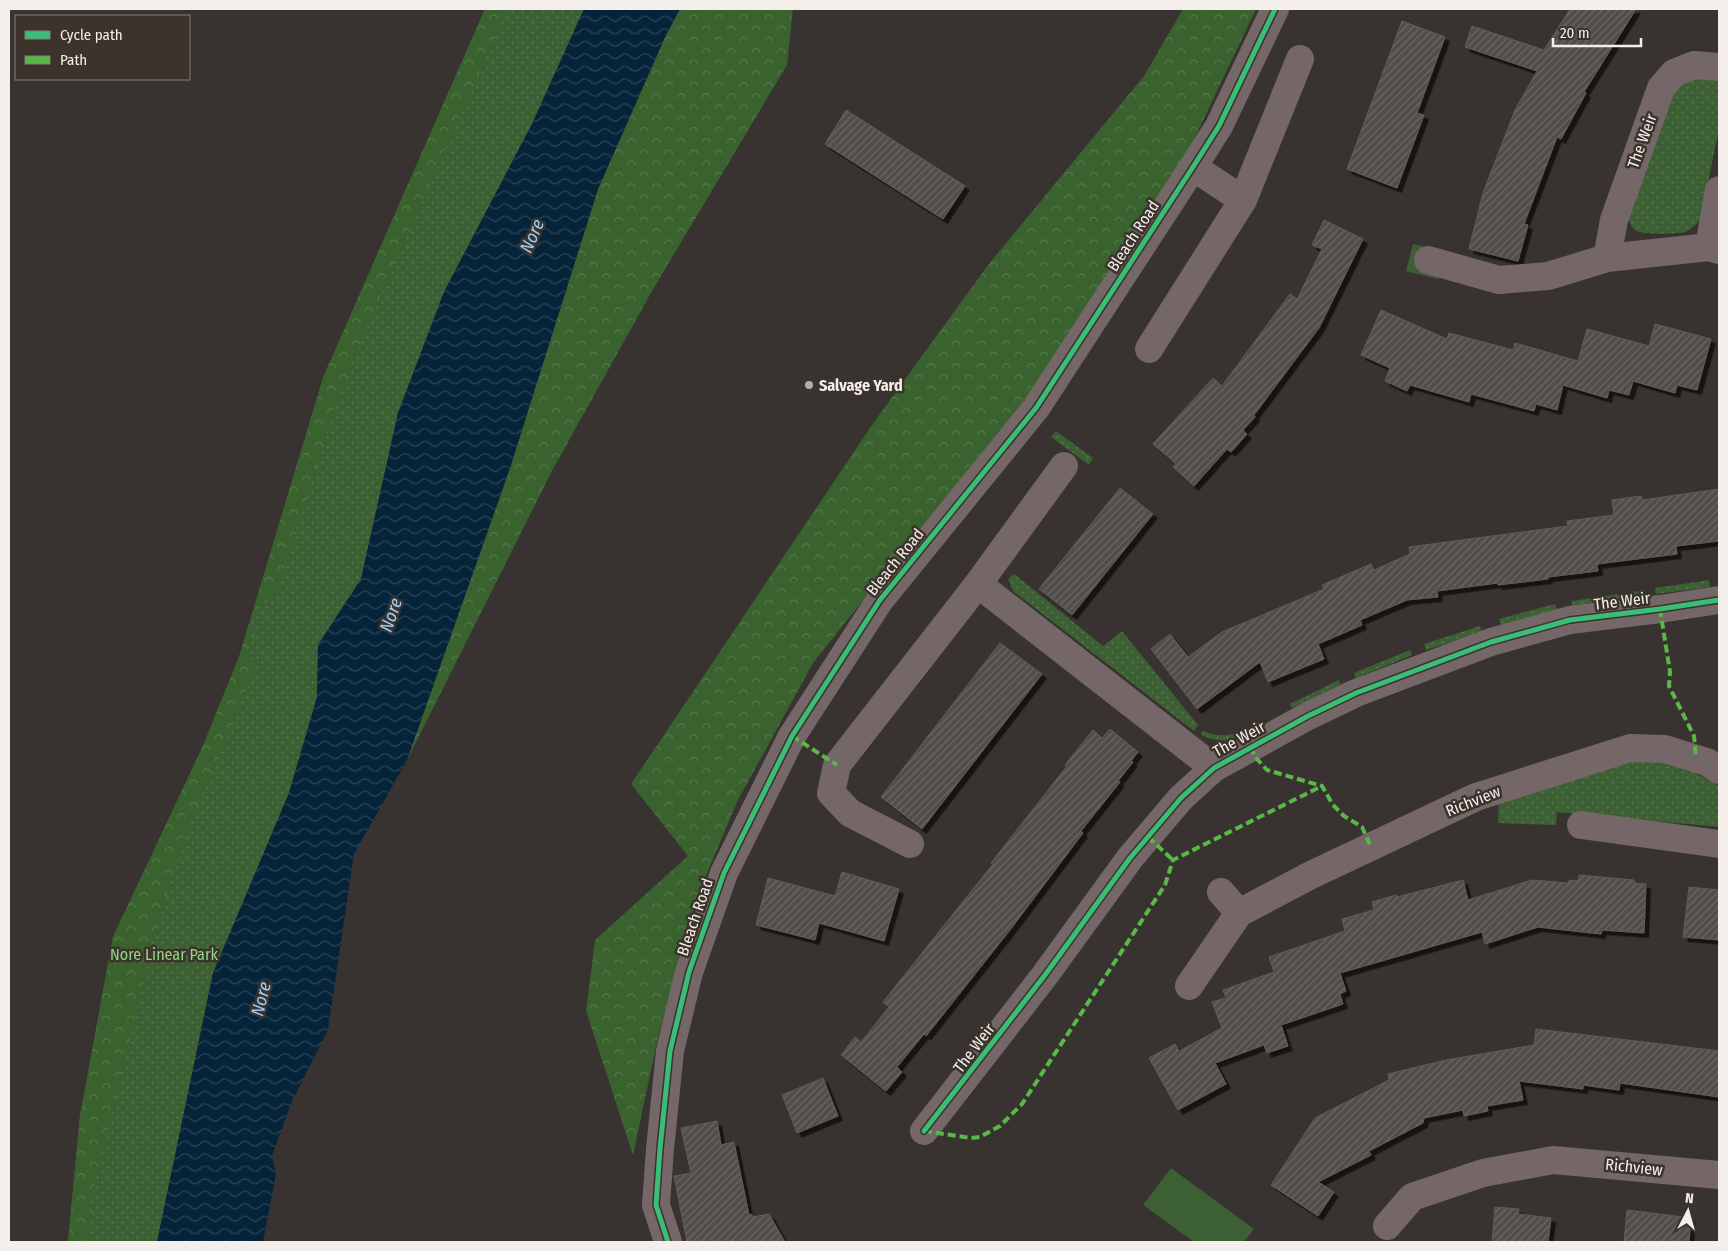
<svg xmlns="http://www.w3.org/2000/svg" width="1728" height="1251" font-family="'Fira Sans Condensed',sans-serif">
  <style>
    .grass { fill: url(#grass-dots) }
    .forest { fill: url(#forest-crowns) }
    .garden { fill: #3c5f33 }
    .water { fill: url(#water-waves) }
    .building { fill: url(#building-hatch); stroke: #615c5a; filter: url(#shadow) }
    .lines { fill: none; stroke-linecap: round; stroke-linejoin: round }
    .minor { stroke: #756667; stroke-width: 28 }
    .tertiary { stroke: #756667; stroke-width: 28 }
    .quiet { stroke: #58b947; stroke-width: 4; stroke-dasharray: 8 4; stroke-linecap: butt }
    .cycleway-casing { stroke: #3b332c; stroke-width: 8 }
    .cycleway { stroke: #3abd76; stroke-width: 5 }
    .poi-dot { fill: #b3adaa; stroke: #3b332c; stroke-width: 2 }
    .labels { text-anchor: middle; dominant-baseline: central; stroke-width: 5; stroke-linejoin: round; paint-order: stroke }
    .street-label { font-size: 16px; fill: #f5efeb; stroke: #3b332c }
    .poi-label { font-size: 16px; font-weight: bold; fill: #f5efeb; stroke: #3b332c; text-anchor: start }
    .park-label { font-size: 16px; fill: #92d783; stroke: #3b332c }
    .water-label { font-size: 18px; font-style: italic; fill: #9acef9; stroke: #3b332c }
  </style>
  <defs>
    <pattern id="grass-dots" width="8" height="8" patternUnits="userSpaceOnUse" patternTransform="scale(1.25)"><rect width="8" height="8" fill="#3c5f33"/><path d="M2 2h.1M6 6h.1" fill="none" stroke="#597651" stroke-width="1.8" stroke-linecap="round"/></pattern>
    <pattern id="forest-crowns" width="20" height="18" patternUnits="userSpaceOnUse" patternTransform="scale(1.25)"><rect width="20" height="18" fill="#39622e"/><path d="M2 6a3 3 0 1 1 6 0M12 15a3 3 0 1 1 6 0" fill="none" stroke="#56794c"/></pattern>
    <pattern id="water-waves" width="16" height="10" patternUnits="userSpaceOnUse" patternTransform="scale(1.25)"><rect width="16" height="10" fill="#05243a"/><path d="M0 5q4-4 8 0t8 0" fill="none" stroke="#2a4457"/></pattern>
    <pattern id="building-hatch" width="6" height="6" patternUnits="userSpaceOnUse" patternTransform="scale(1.25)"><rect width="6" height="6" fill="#514d4a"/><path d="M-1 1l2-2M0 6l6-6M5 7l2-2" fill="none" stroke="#6b6764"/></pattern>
    <filter id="shadow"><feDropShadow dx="4.5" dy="4.5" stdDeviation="0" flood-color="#0009"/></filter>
  </defs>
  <rect width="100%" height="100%" fill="#383330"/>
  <!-- grass -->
  <path class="grass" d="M485,9H584L532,124L444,292L398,413L361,579L318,645L317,697L289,793L213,973L157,1242H68L80,1116L113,937L203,746L239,657L323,378Z
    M1687,77H1719V129L1700,220C1696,224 1691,230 1685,232C1675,234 1646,235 1637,231C1631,228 1630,223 1628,218L1672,93Z
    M1056,431L1093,458L1089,465L1051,437Z
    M1014,574L1103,646L1122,631L1198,725L1194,731L1013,591L1008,579Z
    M1709,580L1710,587L1656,594L1655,588Z
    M1639,591L1640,596L1572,606V601Z
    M1555,604L1557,610L1501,625L1499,619Z
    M1480,626L1482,632L1426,650L1424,644Z
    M1410,650L1412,655L1356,678L1354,673Z
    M1339,680L1340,685L1292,708L1290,704Z
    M1255,725L1256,728C1233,739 1227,746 1201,735L1203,731C1224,739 1235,735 1255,725Z
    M1656,759L1694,772L1719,786V827L1557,812L1556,825L1498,823L1499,801L1631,762Z"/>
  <!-- forest -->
  <path class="forest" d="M485,9H508L364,333L343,385L278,588L266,602L254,608L323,378Z
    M680,9H793L787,65L652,291L553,469L407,760L510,468L598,189L666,35Z
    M1183,9H1256L1188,152L1028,396L923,525L813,663L738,800L696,899L657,1042L633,1155L586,1011L595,940L688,856L631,784L872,425L988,265L1144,76Z
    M249,623L254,633L256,640L247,644L250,658L257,657V665L185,836L146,961L143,986L92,1196L88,1242H68L80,1116L113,937L203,746L239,657Z"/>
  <!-- garden -->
  <path class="garden" d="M1413,244L1444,251L1438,279L1406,271Z
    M1171,1168L1254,1229L1244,1242H1194L1143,1205Z"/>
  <!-- water -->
  <path class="water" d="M584,9H680L666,35L598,189L510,468L407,760L354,854L328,1030L292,1101L272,1156L276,1174L263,1242H157L213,973L289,793L317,697L318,645L361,579L398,413L444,292L532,124Z"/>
  <!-- building -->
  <path class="building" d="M1570,9H1636L1584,92L1586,93L1561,139L1557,137L1524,224L1528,225L1518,261L1469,249L1483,193L1515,110L1537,71L1465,47L1472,26L1544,50Z
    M1402,21L1445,37L1417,113L1424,115L1397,188L1347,169Z
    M846,110L965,186L943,219L825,144Z
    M1324,220L1363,239L1319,328L1254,415L1255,417L1243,430L1247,434L1231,452L1227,449L1194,486L1173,467L1176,464L1153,444L1213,378L1222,386L1290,294L1297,299L1322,249L1312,245Z
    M1381,310L1447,339L1449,333L1513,350L1515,343L1578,361L1587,329L1649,346L1655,324L1711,339L1697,390L1677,385L1675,393L1633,381L1629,395L1609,390L1607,398L1563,385L1557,410L1536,404L1534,411L1471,394L1469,402L1410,385L1407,391L1385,381L1390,368L1361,355Z
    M1120,488L1153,514L1072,615L1039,589Z
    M1719,489V541L1676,546L1677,554L1597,564L1598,571L1548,577V579L1498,585V583L1437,591L1438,597L1407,600L1360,620L1362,625L1318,644L1324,659L1268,682L1260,662L1197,709L1151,649L1170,634L1188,657L1222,632L1324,589L1322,585L1371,564L1374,570L1410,554L1409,547L1568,526L1567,521L1614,515L1612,500L1641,496L1642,500Z
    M1000,643L1042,674L922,829L881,797Z
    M1110,729L1138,752L1131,761L1133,762L1118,781L1120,782L1081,831L1083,833L1010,930L926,1036L924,1034L897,1067L902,1072L886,1091L841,1055L855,1037L861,1042L889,1007L883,1002L993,864L991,863L1067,766L1065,765L1093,730L1102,738Z
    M842,872L899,889L884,941L819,923L815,940L756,925L768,878L835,896Z
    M1579,875L1634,880V883L1646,884L1644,933L1602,930L1601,934L1538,927L1485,944L1482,932L1340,973L1346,991L1340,994L1343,1004L1281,1025L1288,1046L1267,1053L1264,1045L1215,1063L1226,1084L1178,1110L1149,1058L1175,1044L1179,1051L1222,1028L1212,1002L1226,998L1223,990L1274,972L1269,957L1345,931L1342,919L1374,910L1372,902L1396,895L1397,897L1463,880L1468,900L1532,880L1569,883V880L1578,881Z
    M1689,887L1719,890V940L1683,937Z
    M1536,1029L1719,1051V1097L1620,1083L1619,1090L1583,1085V1089L1519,1081L1523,1100L1487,1106L1488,1111L1464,1116L1463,1110L1424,1118L1423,1123L1369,1151L1371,1155L1318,1182L1334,1192L1318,1216L1271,1185L1315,1118L1389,1080L1388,1074L1446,1060L1534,1045Z
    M823,1078L838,1116L797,1133L782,1095Z
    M717,1121L721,1145L734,1142L749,1215L752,1214V1217L769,1214L785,1242H687L674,1176L691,1173L681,1128Z
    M1495,1207L1519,1209L1518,1214L1551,1218L1548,1242H1492Z
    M1627,1210L1691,1218L1689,1242H1624Z"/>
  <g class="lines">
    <!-- minor -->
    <path class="minor" d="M1193,167L1243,200
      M1709,247L1719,190
      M1607,258L1614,220L1661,88L1674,73L1694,65L1719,67
      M1428,260L1499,280L1548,276L1607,258L1709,247L1719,250
      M1149,349L1243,200L1300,59
      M978,584L1214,768
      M1581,825L1719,844
      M910,844L850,813L831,793L837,765L978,584L1064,466
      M1221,892L1239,913
      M1189,986L1239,913L1311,875L1476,797L1630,748L1665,749L1707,762L1719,770
      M924,1131L1045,975L1130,858L1181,798L1214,768L1308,716L1356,693L1491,642L1570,620L1660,609L1719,600
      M1387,1226L1412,1197L1483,1173L1553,1160L1719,1175"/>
    <!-- tertiary -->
    <path class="tertiary" d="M668,1242L656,1205L660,1149L670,1051L689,972L724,873L792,736L880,600L1036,408L1193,167L1219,126L1275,9"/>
    <!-- quiet -->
    <path class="quiet" d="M1660,609L1670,672L1669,686L1694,736L1696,758
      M792,736L837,765
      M1250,747L1257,759L1267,770L1322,786L1333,805L1344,816L1362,827L1371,847
      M1148,837L1173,860
      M924,1131L971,1138L980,1137L1000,1126L1022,1104L1165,885L1173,860L1322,786"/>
    <!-- cycleway casing -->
    <g class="cycleway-casing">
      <path id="cycleway" d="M924,1131L1045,975L1130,858L1181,798L1214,768L1308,716L1356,693L1491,642L1570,620L1660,609L1719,600
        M668,1242L656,1205L660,1149L670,1051L689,972L724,873L792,736L880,600L1036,408L1193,167L1219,126L1275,9"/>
    </g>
    <!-- cycleway -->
    <use href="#cycleway" class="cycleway"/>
  </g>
  <!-- markers -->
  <circle class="poi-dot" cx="809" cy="385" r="5"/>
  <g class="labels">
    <!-- street labels -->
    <g class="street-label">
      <text transform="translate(1642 141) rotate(-70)">The Weir</text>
      <text transform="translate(1133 236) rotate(-57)">Bleach Road</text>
      <text transform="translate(895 562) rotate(-51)">Bleach Road</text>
      <text transform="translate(1622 601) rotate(-7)">The Weir</text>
      <text transform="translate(1239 739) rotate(-29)">The Weir</text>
      <text transform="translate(1473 801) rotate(-22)">Richview</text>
      <text transform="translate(695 917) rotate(-71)">Bleach Road</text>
      <text transform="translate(974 1048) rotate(-53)">The Weir</text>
      <text transform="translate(1634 1167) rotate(6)">Richview</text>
    </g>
    <!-- poi labels -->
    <g class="poi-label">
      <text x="819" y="385">Salvage Yard</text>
    </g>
    <!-- park labels -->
    <g class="park-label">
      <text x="164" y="954">Nore Linear Park</text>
    </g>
    <!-- water labels -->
    <g class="water-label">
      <text transform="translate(532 236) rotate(-66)">Nore</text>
      <text transform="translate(391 615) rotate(-71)">Nore</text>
      <text transform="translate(261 999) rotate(-76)">Nore</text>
    </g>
  </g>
  <!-- border -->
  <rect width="1728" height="1251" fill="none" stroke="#f5efeb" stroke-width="20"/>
  <!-- legend -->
  <rect x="15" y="15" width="175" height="65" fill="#3b332c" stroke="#857e78"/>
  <rect x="25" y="31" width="25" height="8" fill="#3abd76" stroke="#857e78"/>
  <text x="60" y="40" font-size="15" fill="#f5efeb">Cycle path</text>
  <rect x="25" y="56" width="25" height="8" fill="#58b947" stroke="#857e78"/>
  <text x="60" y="65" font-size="15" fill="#f5efeb">Path</text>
  <!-- north arrow -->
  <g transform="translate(1688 1211) rotate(6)" stroke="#3b332c" stroke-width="4" paint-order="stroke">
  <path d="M0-4L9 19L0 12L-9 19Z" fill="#f5efeb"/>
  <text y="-8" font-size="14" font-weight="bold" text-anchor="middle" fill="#f5efeb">N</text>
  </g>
  <!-- scale -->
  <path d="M1553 38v8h88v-8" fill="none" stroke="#f5efeb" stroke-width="2.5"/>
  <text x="1560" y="38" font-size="15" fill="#f5efeb" stroke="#3b332c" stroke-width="4" paint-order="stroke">20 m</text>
</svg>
